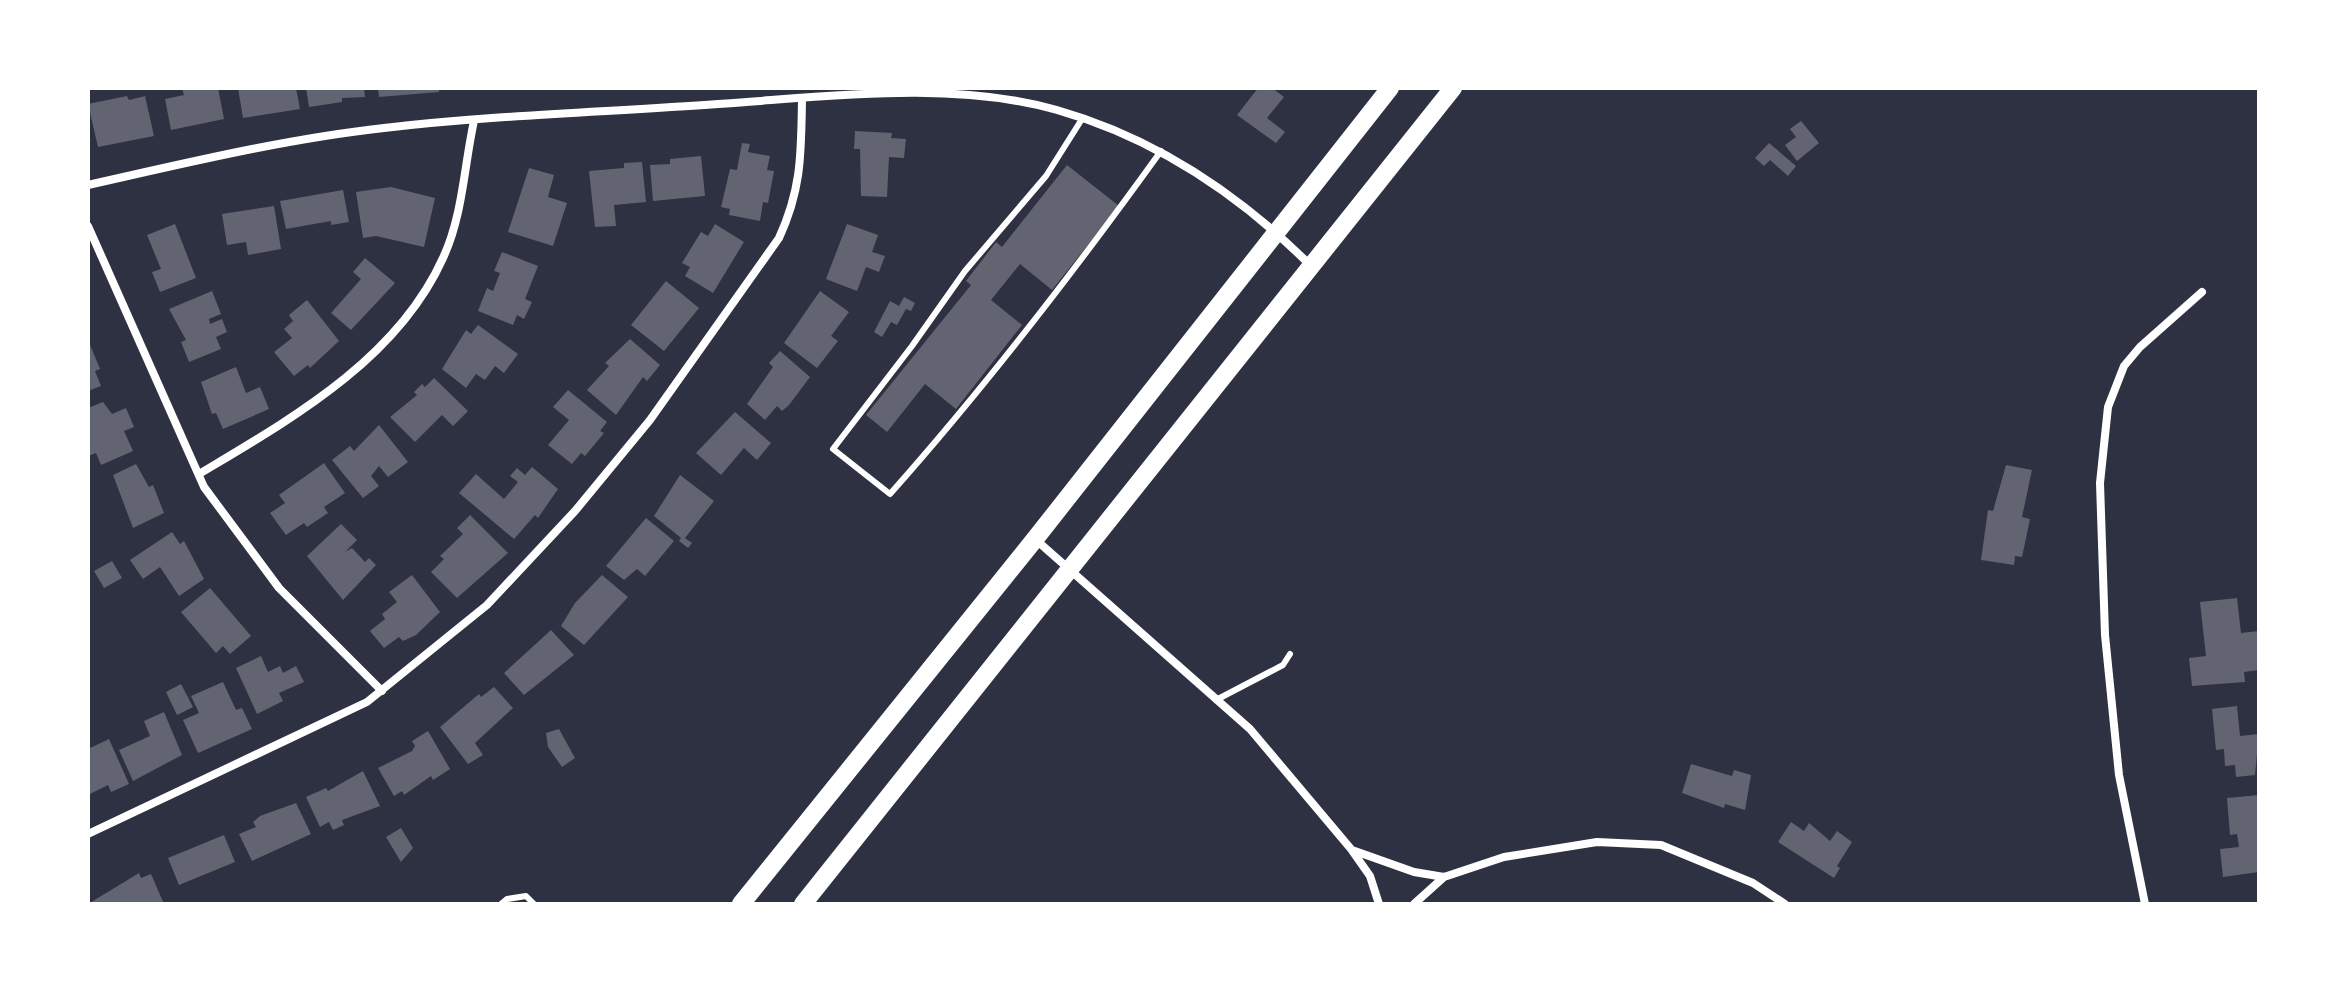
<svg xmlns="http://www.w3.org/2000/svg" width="2347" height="992" font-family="Merriweather,serif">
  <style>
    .building { fill: #626471 }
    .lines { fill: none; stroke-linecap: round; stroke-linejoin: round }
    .service { stroke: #fff; stroke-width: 6 }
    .minor { stroke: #fff; stroke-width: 8 }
    .primary { stroke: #fff; stroke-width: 18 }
  </style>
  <rect width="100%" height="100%" fill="#2d3142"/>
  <!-- building -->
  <path class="building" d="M182,88H218L224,119L171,130L165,99L184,95Z
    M238,88H296L300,109L243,118Z
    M306,88H364L365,97L342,98V102L309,107Z
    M378,88H439V92L379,97Z
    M1258,88H1272L1284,97L1267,118L1285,132L1276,143L1237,115Z
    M127,96L129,100L145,96L154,136L98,147L88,104Z
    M1801,121L1819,143L1797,161L1785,145L1796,137L1790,129Z
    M855,131L892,133L891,138L906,139L904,158L889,157L887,197L861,196L860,149H854Z
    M742,143L750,144L748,152L770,156L767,170L774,171L768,203L763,202L760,221L729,215L730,209L721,207L730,169L737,170Z
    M1769,143L1796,166L1788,176L1770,160L1764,166L1755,158Z
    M701,156L705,196L653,201L650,165L670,164V159Z
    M642,162L646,202L614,205L616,226L595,227L589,171L624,168V163Z
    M1067,165L1119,206L1052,290L1020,264L991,300L1022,325L956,409L925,384L887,432L866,415L971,285L966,281L996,242L1002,247Z
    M529,168L554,175L548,197L567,203L553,246L508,232Z
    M391,187L435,198L424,247L376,236L363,238L356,192Z
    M343,190L349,222L331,225V221L286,229L280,201Z
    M274,206L281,249L248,255L246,242L227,245L222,214Z
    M175,224L196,278L160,292L152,272L161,269L147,235Z
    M715,224L744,242L713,293L685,276L690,267L682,263L701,232L708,236Z
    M847,224L878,235L872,252L885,256L879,272L866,267L857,291L826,279Z
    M502,252L538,266L525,299L532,302L524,319L517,315L513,325L478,311L487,288L493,291L500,273L494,271Z
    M365,258L395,283L351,330L331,313L361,279L353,272Z
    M666,281L699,308L664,351L631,325Z
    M212,291L221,314L209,319L210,324L222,319L227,332L216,337L221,349L189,362L181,342L186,340L169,309Z
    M820,291L849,312L831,336L838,341L817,368L784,343Z
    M904,297L915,303L911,311L906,309L897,325L891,322L882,337L874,332L890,301L899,306Z
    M307,300L339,341L310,368L308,365L294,376L274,352L292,338L284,329L293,321L289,315Z
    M478,325L518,354L504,373L495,366L485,380L476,374L466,388L442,369L466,330L471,334Z
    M630,339L660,365L647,381L643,377L616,415L587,390L609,366L605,363Z
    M88,340L100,369L95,371L101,386L88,391Z
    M780,351L810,377L789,405L782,411L777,406L765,420L747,404L773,367L769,363Z
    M236,367L246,393L260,387L269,409L223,429L216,413L212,414L201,382Z
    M434,378L468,411L453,426L442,415L415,442L390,417L417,395L414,392L422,384L425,387Z
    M568,390L607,422L600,431L604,433L585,456L581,453L572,464L548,445L569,420L553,407Z
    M103,402L112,414L126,408L134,427L124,431L133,451L101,465L96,453L88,456V408Z
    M735,412L771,443L757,460L744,448L721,475L696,453Z
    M379,425L408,462L388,477L379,466L371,476L379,486L363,498L332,460L350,446L354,451Z
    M324,463L345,493L324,507L328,513L307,527L304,523L286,535L270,513L285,503L279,495Z
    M136,464L149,487L153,485L164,513L133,528L113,475Z
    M2006,465L2032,470L2022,517L2030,519L2022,557L2015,556L2014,565L1981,560L1988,510L1993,511Z
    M532,467L558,489L538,518L535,515L514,539L459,493L476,474L504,499L518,482L510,476L517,468L525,475Z
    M680,475L714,501L685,538L692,543L688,548L679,541L681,538L654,516Z
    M470,515L508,553L457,598L431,572L444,559L440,556L463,534L457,528Z
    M646,518L674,541L645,576L637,569L624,580L606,566Z
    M341,524L357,540L345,552L352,548L365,562L369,558L376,565L343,600L307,556Z
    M172,532L180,544L184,541L204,579L179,596L160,567L143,579L130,560Z
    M112,561L122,578L104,588L94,571Z
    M412,575L440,612L416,635L403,641L399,637L384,648L370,631L385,619L382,614L397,602L389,592Z
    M602,575L628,597L584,645L561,626L575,603Z
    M210,588L251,636L230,654L223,646L216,653L181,612Z
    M2237,598L2241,633L2259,631V670L2244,672L2245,682L2192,686L2189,658L2206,656L2200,602Z
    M551,630L574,655L524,695L504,673Z
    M261,656L268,672L280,666L283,673L296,666L304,682L279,693L283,701L257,714L236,668Z
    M223,682L236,710L242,708L252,729L198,753L183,720L199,713L191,696Z
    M181,684L193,707L177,715L166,692Z
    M494,687L513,708L475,743L483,755L468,764L440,727L479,694L481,697Z
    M2237,706L2240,736L2259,734L2255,775L2236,777L2235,765L2225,766L2224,749L2216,750L2212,709Z
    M164,712L182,755L133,781L119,750L150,736L144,721Z
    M559,729L575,758L562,767L548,747L546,733Z
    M428,731L450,769L433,780L431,776L404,795L402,791L394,796L378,768L412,751L415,746L412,741Z
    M109,739L129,784L111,792L108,785L88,795V749Z
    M1691,764L1732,776L1734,770L1751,775L1745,810L1725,804L1724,808L1682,793Z
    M363,771L380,806L342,820L344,825L333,830L329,822L320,827L306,797L326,788L328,791Z
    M2259,795V872L2223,877L2220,849L2239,847L2237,834L2230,835L2227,798Z
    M296,803L311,834L252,861L239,834L256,827L253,822L260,816Z
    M1791,822L1804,831L1809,823L1830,841L1837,831L1852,842L1837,866L1840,868L1834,878L1778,842Z
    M401,828L413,848L401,862L386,837Z
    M224,835L235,862L179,885L168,858Z
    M139,873L141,878L151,874L164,904H88Z"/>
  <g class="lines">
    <!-- service -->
    <path class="service" d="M1082,119L1046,176L965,271L912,346L833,449L890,494C986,386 1076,269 1161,151
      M1216,700L1283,665L1290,654
      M501,904L507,899L526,896L534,904"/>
    <!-- minor -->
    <path class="minor" d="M88,185C186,163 285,139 384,128C495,115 607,112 718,104C826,97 951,80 1057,110C1155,138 1239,194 1311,266
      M88,226L204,487L279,588L382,691
      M199,474C291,419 397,360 443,258C463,215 464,166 474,121
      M1035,539L1250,729L1351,849L1370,876L1379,904
      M88,834L367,702L487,605L575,511L650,420L779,238C802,188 801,153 802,99
      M1352,850L1414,872L1444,877L1504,857L1597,842L1661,845L1753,883L1785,904
      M1414,904L1444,877
      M2145,904L2119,775L2105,635L2100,483L2108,407L2124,366L2140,347L2202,292"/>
    <!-- primary -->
    <path class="primary" d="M741,904L1035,539L1390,88
      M803,904L1453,88"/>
  </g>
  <!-- border -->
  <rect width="2347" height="992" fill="none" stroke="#ffffff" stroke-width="180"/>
</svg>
